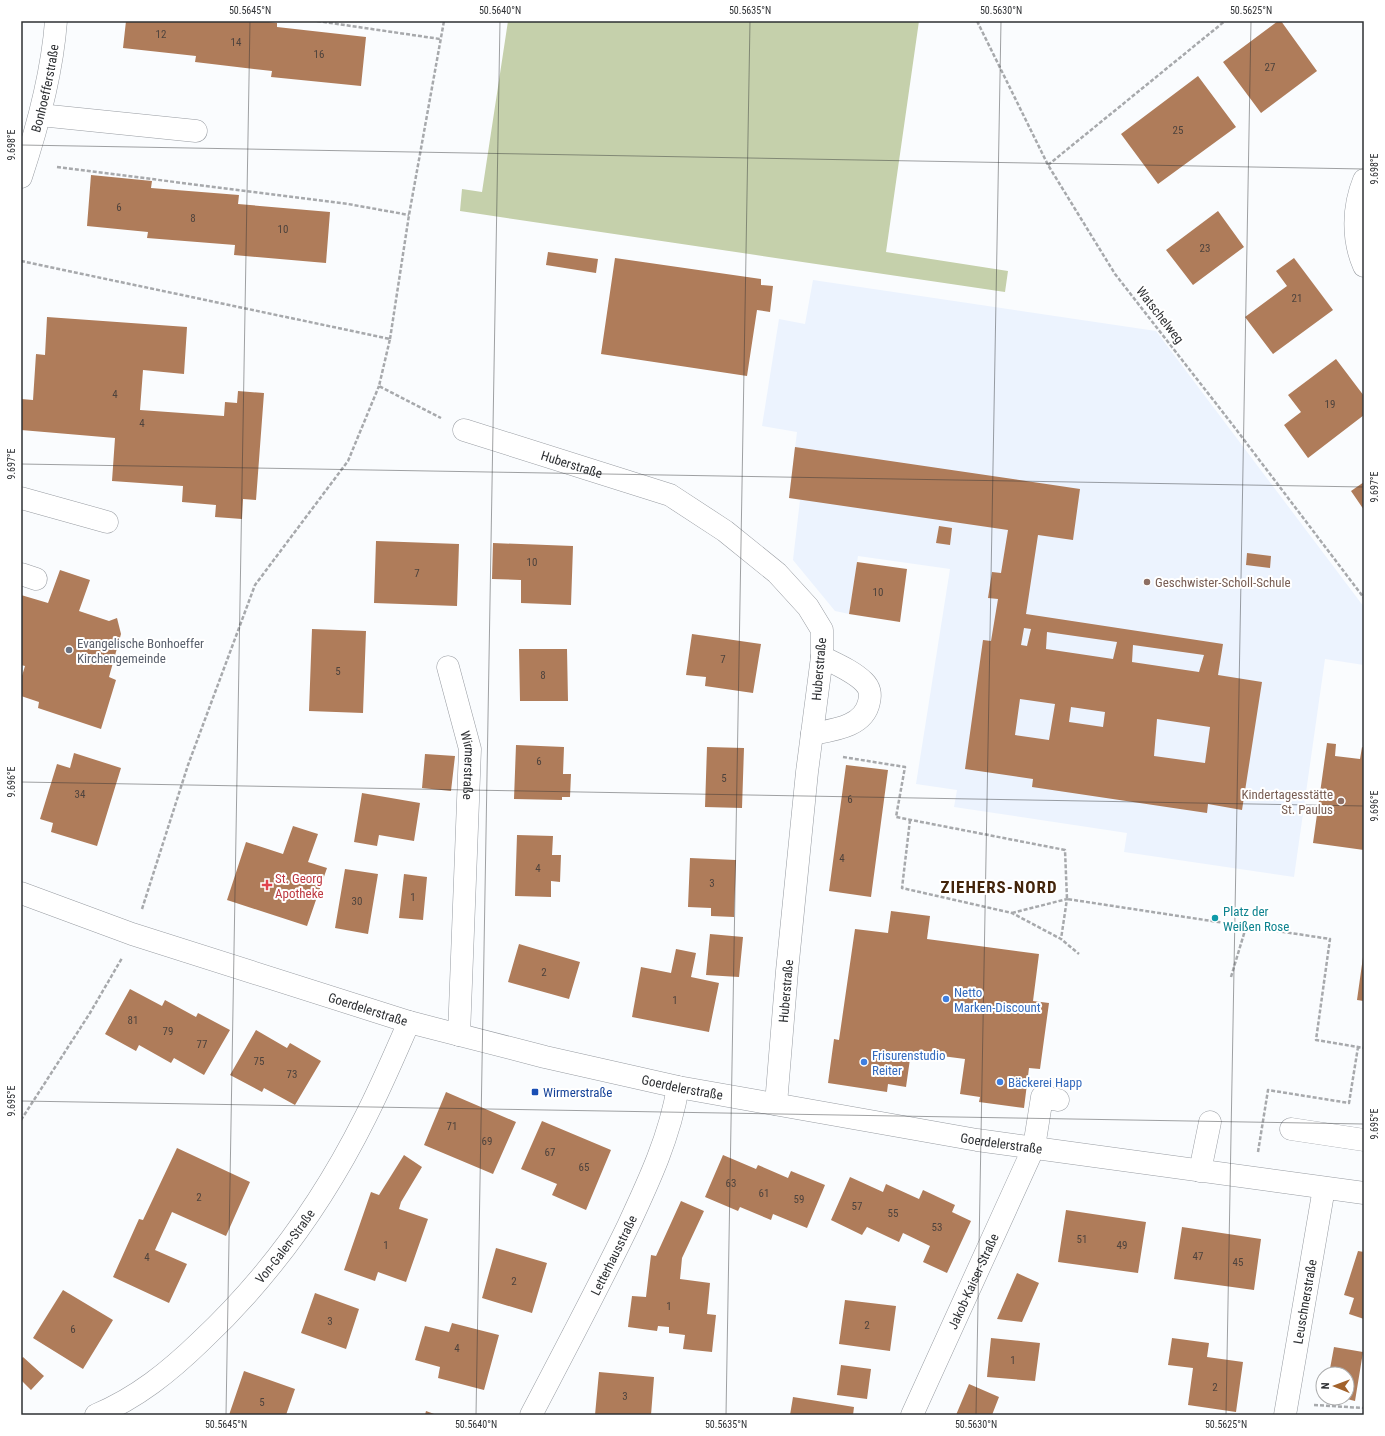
<svg xmlns="http://www.w3.org/2000/svg" width="1385" height="1436" font-family="'Roboto Condensed',sans-serif">
  <style>
    .built { fill: #ecf3fe }
    .green { fill: #c5d0ab }
    .building { fill: #af7c5a; fill-rule: evenodd }
    .lines { fill: none; stroke-linecap: round; stroke-linejoin: round }
    .minor-casing { stroke: #989ca2; stroke-width: 23 }
    .path { stroke: #a7a9ac; stroke-width: 2.5; stroke-dasharray: 4 2; stroke-linecap: butt }
    .minor { stroke: #fff; stroke-width: 22 }
    .ticks { fill: none; stroke: #2e3033; stroke-width: 1; stroke-opacity: 0.45 }
    .education-dot { fill: #8d6e63; stroke: #fff; stroke-width: 1.5 }
    .worship-dot { fill: #6b7280; stroke: #fff; stroke-width: 1.5 }
    .health-dot { fill: #e0444e; stroke: #fff; stroke-width: 1.5 }
    .culture-dot { fill: #0f9aa8; stroke: #fff; stroke-width: 1.5 }
    .shop-dot { fill: #3f7fe0; stroke: #fff; stroke-width: 1.5 }
    .transit-dot { fill: #1a4fb4; stroke: #fff; stroke-width: 1.5 }
    .labels { text-anchor: middle; dominant-baseline: central; stroke-width: 4; stroke-linejoin: round; paint-order: stroke }
    .number-label { font-size: 11px; fill: #4e433d }
    .street-label { font-size: 13px; fill: #2e3033; stroke: #fff }
    .education-label { font-size: 13px; fill: #785e54; stroke: #fff; text-anchor: start }
    .worship-label { font-size: 13px; fill: #5b616d; stroke: #fff; text-anchor: start }
    .health-label { font-size: 13px; fill: #be3a42; stroke: #fff; text-anchor: start }
    .culture-label { font-size: 13px; fill: #0d838f; stroke: #fff; text-anchor: start }
    .shop-label { font-size: 13px; fill: #366cbe; stroke: #fff; text-anchor: start }
    .transit-label { font-size: 13px; fill: #164399; stroke: #fff; text-anchor: start }
    .district-label { font-size: 17px; font-weight: bold; letter-spacing: 1px; fill: #43240a; stroke: #fff }
    .neatline { fill: none; stroke: #2e3033; stroke-width: 1.5 }
    .ticks-label { font-size: 10px; text-anchor: middle; fill: #2e3033 }
  </style>
  <rect width="100%" height="100%" fill="#fafcfe"/>
  <!-- built -->
  <path class="built" d="M813,280L1156,331L1364,607V665L1325,659L1294,877L1124,852L1127,833L954,807L957,790L916,784L950,569L858,556L849,614L835,611L793,560L800,500L789,498L797,432L762,426L779,319L805,324Z"/>
  <!-- green -->
  <path class="green" d="M508,21H919L886,252L1008,271L1005,292L460,211L462,189L482,192Z"/>
  <!-- building -->
  <path class="building" d="M126,21H261L277,23V27L366,37L361,86L271,77L272,71L195,62L196,56L123,48Z
    M1278,21H1281L1317,71L1261,113L1223,62Z
    M1198,76L1236,127L1158,184L1121,134Z
    M91,175L152,181L151,188L239,195L238,204L330,212L326,263L234,255L235,245L147,238L148,232L87,226Z
    M1218,211L1244,247L1193,285L1166,250Z
    M548,252L598,259L596,273L546,265Z
    M615,258L761,279V285L773,286L770,312L757,310L747,376L601,354Z
    M1294,258L1333,310L1273,354L1245,317L1287,286L1276,271Z
    M47,317L187,327L184,374L143,370L140,410L224,416L225,402L237,403L238,391L264,393L256,500L243,499L242,519L215,517L216,505L182,502L183,486L112,481L115,438L21,430V399L33,400L36,354L45,355Z
    M1336,359L1364,396V415L1308,458L1284,425L1301,412L1288,395Z
    M795,447L1080,489L1073,540L1038,535L1026,614L1223,644L1218,675L1262,682L1242,810L1208,804L1207,813L1032,787L1033,779L965,769L983,640L991,641L998,599L988,598L992,572L1001,573L1008,530L789,498ZM1024,628L1031,629L1027,646L1021,645ZM1047,632L1117,642L1113,659L1046,649ZM1133,645L1204,655L1199,672L1132,662ZM1020,699L1055,704L1049,740L1015,735ZM1071,707L1105,712L1103,727L1069,722ZM1157,719L1210,727L1205,763L1154,756Z
    M1364,482V510L1351,491Z
    M939,526L952,528L950,545L936,543Z
    M376,541L459,544L457,606L374,603Z
    M493,543L573,546L571,605L521,603V580L492,579Z
    M1247,553L1271,556L1270,568L1246,565Z
    M857,562L907,569L900,622L849,614Z
    M60,570L90,580L79,611L109,621L117,618L121,634L109,677L116,680L101,729L38,708L39,702L21,696V679L25,666L21,665V595L48,603Z
    M312,629L366,631L363,713L309,711Z
    M692,634L761,644L753,693L705,686L706,677L686,675Z
    M519,649H567L568,701H520Z
    M1327,743L1336,744L1335,756L1360,759L1362,747L1364,748V850L1313,843Z
    M516,745L564,747L563,774H571L570,797H562V800L514,799Z
    M707,747L744,748L742,808L705,807Z
    M74,753L121,768L97,846L51,832L53,823L40,819L57,764L70,768Z
    M425,754L455,756L451,791L422,788Z
    M846,765L888,770L871,897L829,891Z
    M362,793L420,803L414,841L379,835L377,846L354,842Z
    M293,826L318,834L308,862L327,868L307,926L227,900L246,842L283,854Z
    M517,835L553,836L552,855H561L560,882L551,881V897L515,896Z
    M690,858L736,860L734,917L711,916V908L688,907Z
    M345,869L378,874L368,934L335,928Z
    M404,874L427,877L423,920L399,918Z
    M891,911L930,916L927,939L1039,954L1033,1001L1049,1003L1040,1069L1029,1068L1024,1108L979,1102L980,1097L960,1094L965,1059L911,1052L906,1087L888,1084L887,1092L828,1083L834,1039L839,1040L855,929L888,933Z
    M710,934L743,937L739,977L706,975Z
    M519,944L580,962L569,999L508,982Z
    M676,949L696,953L691,977L719,983L709,1032L632,1017L641,967L671,973Z
    M1363,957H1364V1001L1357,1000Z
    M130,989L162,1006L165,1000L196,1017L198,1013L230,1030L204,1075L174,1058L171,1063L139,1045L136,1051L105,1034Z
    M256,1030L287,1048L290,1043L321,1061L295,1105L264,1088L262,1092L230,1075Z
    M446,1092L516,1122L493,1174L424,1145Z
    M542,1121L611,1150L586,1210L552,1195L557,1184L521,1169Z
    M177,1148L250,1182L226,1236L172,1212L155,1250L187,1264L169,1303L113,1277L139,1219L143,1220Z
    M404,1155L422,1167L401,1202L399,1209L428,1219L406,1282L378,1272L375,1281L344,1270L371,1192L379,1195Z
    M723,1155L756,1169L758,1165L788,1178L791,1171L825,1185L807,1228L773,1214L771,1220L740,1207L738,1211L705,1197Z
    M850,1177L883,1192L886,1184L919,1199L923,1190L955,1205L952,1212L971,1221L947,1273L923,1262L930,1246L903,1233L899,1242L867,1227L862,1235L831,1220Z
    M681,1201L704,1211L682,1258L680,1279L710,1283L707,1314L716,1315L712,1352L683,1349L685,1335L669,1333V1327L658,1326L657,1331L628,1327L632,1296L646,1297L651,1255L656,1256Z
    M1066,1210L1146,1222L1138,1273L1058,1262Z
    M1182,1227L1261,1239L1254,1290L1174,1279Z
    M496,1248L547,1263L532,1313L482,1298Z
    M1358,1251L1364,1252V1319L1349,1314L1354,1298L1344,1295Z
    M1017,1273L1039,1283L1022,1322L997,1319Z
    M63,1290L113,1320L83,1369L33,1338Z
    M315,1293L359,1309L346,1349L301,1333Z
    M845,1300L896,1306L890,1351L839,1344Z
    M452,1323L499,1335L484,1390L438,1378L440,1367L415,1360L425,1326L449,1332Z
    M991,1338L1040,1343L1035,1381L987,1377Z
    M1172,1338L1209,1343L1207,1357L1243,1362L1236,1412L1188,1405L1193,1368L1168,1365Z
    M1334,1347L1363,1352L1355,1401L1347,1399V1374H1329Z
    M23,1357L44,1376L31,1390L21,1380V1359Z
    M841,1365L871,1369L867,1399L837,1395Z
    M244,1371L295,1389L286,1415H229Z
    M599,1372L654,1377L651,1415H595Z
    M969,1384L999,1397L992,1415H956Z
    M793,1397L854,1407L853,1415H790Z
    M426,1411L437,1415H425Z"/>
  <g class="lines">
    <!-- minor casing -->
    <g class="minor-casing">
      <g id="minor">
        <path d="M40,115L196,131"/>
        <path id="s1" d="M21,177C38,126 52,74 56,21"/>
        <path d="M1364,180C1353,207 1352,239 1364,266"/>
        <path id="s2" d="M464,430L670,495L725,531L777,573L808,607L822,630V657L807,772L787,971L776,1104"/>
        <path d="M21,498L107,522"/>
        <path d="M21,574L36,579"/>
        <path id="s3" d="M448,667L470,749L459,1035"/>
        <path d="M812,734C833,730 864,727 869,702C871,694 870,688 864,682C853,671 836,664 822,657"/>
        <path id="s4" d="M21,893L132,934L409,1022L545,1057L678,1087L977,1140L1364,1193"/>
        <path d="M1291,1129L1364,1140"/>
        <path d="M1200,1171L1210,1122"/>
        <path id="s5" d="M96,1415C137,1398 170,1371 201,1341C268,1278 324,1200 365,1118C381,1087 395,1054 409,1022"/>
        <path id="s6" d="M531,1415C564,1352 597,1290 628,1226C649,1181 670,1136 678,1087"/>
        <path id="s7" d="M912,1415L1034,1147L1042,1097L1058,1100"/>
        <path id="s8" d="M1285,1415L1324,1188"/>
      </g>
    </g>
    <!-- path -->
    <path class="path" d="M317,21L440,39
      M977,21L1048,165L1115,274L1232,424L1364,598
      M1048,165L1225,21
      M57,167L348,204L409,215
      M21,261L390,339L379,386L441,418
      M390,339L409,215L444,21
      M843,757L905,767L896,817L1065,850L1067,899L1330,939L1316,1040L1364,1048
      M910,820L902,888L1012,913L1061,939L1079,954
      M142,909L188,765L255,585L348,461L379,386
      M1012,913L1067,899L1061,939
      M1231,977L1246,927
      M21,1120L90,1013L122,958
      M1258,1152L1268,1090L1349,1103L1358,1047
      M1314,1405L1364,1408"/>
    <!-- minor -->
    <use href="#minor" class="minor"/>
  </g>
  <!-- ticks -->
  <path class="ticks" d="M21,145L1364,169M21,464L1364,487M21,782L1364,806M21,1101L1364,1124M226,1415L250,21M476,1415L500,21M726,1415L750,21M976,1415L1001,21M1226,1415L1251,21"/>
  <!-- markers -->
  <g class="education-dot">
    <circle cx="1147" cy="582" r="4"/>
    <circle cx="1341" cy="801" r="4"/>
  </g>
  <circle class="worship-dot" cx="69" cy="650" r="4"/>
  <path class="health-dot" d="M265 879h4v4h4v4h-4v4h-4v-4h-4v-4h4z"/>
  <circle class="culture-dot" cx="1215" cy="918" r="4"/>
  <g class="shop-dot">
    <circle cx="946" cy="999" r="4"/>
    <circle cx="864" cy="1062" r="4"/>
    <circle cx="1000" cy="1082" r="4"/>
  </g>
  <rect class="transit-dot" x="531" y="1088" width="8" height="8" rx="2"/>
  <g class="labels">
    <!-- number labels -->
    <g class="number-label">
      <text x="161" y="34">12</text>
      <text x="236" y="42">14</text>
      <text x="319" y="54">16</text>
      <text x="1270" y="67">27</text>
      <text x="1178" y="130">25</text>
      <text x="119" y="207">6</text>
      <text x="193" y="218">8</text>
      <text x="283" y="229">10</text>
      <text x="1205" y="248">23</text>
      <text x="1297" y="298">21</text>
      <text x="115" y="394">4</text>
      <text x="1330" y="404">19</text>
      <text x="142" y="423">4</text>
      <text x="532" y="562">10</text>
      <text x="417" y="573">7</text>
      <text x="878" y="592">10</text>
      <text x="723" y="659">7</text>
      <text x="338" y="671">5</text>
      <text x="543" y="675">8</text>
      <text x="539" y="761">6</text>
      <text x="724" y="778">5</text>
      <text x="80" y="794">34</text>
      <text x="850" y="799">6</text>
      <text x="842" y="858">4</text>
      <text x="538" y="868">4</text>
      <text x="712" y="883">3</text>
      <text x="413" y="897">1</text>
      <text x="357" y="901">30</text>
      <text x="544" y="972">2</text>
      <text x="675" y="1000">1</text>
      <text x="133" y="1020">81</text>
      <text x="168" y="1031">79</text>
      <text x="202" y="1044">77</text>
      <text x="259" y="1061">75</text>
      <text x="292" y="1074">73</text>
      <text x="452" y="1126">71</text>
      <text x="487" y="1141">69</text>
      <text x="550" y="1152">67</text>
      <text x="584" y="1167">65</text>
      <text x="731" y="1183">63</text>
      <text x="764" y="1193">61</text>
      <text x="199" y="1197">2</text>
      <text x="799" y="1199">59</text>
      <text x="857" y="1206">57</text>
      <text x="893" y="1213">55</text>
      <text x="937" y="1227">53</text>
      <text x="1082" y="1239">51</text>
      <text x="386" y="1245">1</text>
      <text x="1122" y="1245">49</text>
      <text x="1198" y="1256">47</text>
      <text x="147" y="1257">4</text>
      <text x="1238" y="1262">45</text>
      <text x="514" y="1281">2</text>
      <text x="669" y="1306">1</text>
      <text x="330" y="1321">3</text>
      <text x="867" y="1325">2</text>
      <text x="73" y="1329">6</text>
      <text x="457" y="1348">4</text>
      <text x="1013" y="1360">1</text>
      <text x="1215" y="1387">2</text>
      <text x="625" y="1396">3</text>
      <text x="262" y="1402">5</text>
    </g>
    <!-- street labels -->
    <g class="street-label">
      <text stroke="none"><textPath href="#s1" startOffset="92">Bonhoefferstraße</textPath></text>
      <text transform="translate(1160 315) rotate(52)">Watschelweg</text>
      <text stroke="none"><textPath href="#s2" startOffset="113">Huberstraße</textPath></text>
      <text transform="translate(819 669) rotate(-85)">Huberstraße</text>
      <text stroke="none"><textPath href="#s3" startOffset="101">Wirmerstraße</textPath></text>
      <text transform="translate(786 991) rotate(-85)">Huberstraße</text>
      <text stroke="none"><textPath href="#s4" startOffset="366">Goerdelerstraße</textPath></text>
      <text stroke="none"><textPath href="#s4" startOffset="690">Goerdelerstraße</textPath></text>
      <text stroke="none"><textPath href="#s4" startOffset="1014">Goerdelerstraße</textPath></text>
      <text stroke="none"><textPath href="#s5" startOffset="256">Von-Galen-Straße</textPath></text>
      <text stroke="none"><textPath href="#s6" startOffset="180">Letterhausstraße</textPath></text>
      <text stroke="none"><textPath href="#s7" startOffset="147">Jakob-Kaiser-Straße</textPath></text>
      <text stroke="none"><textPath href="#s8" startOffset="115">Leuschnerstraße</textPath></text>
    </g>
    <!-- education labels -->
    <g class="education-label">
      <text x="1155" y="582">Geschwister-Scholl-Schule</text>
      <text x="1333" y="794" text-anchor="end">Kindertagesstätte<tspan x="1333" dy="15">St. Paulus</tspan></text>
    </g>
    <!-- worship labels -->
    <g class="worship-label">
      <text x="77" y="643">Evangelische Bonhoeffer<tspan x="77" dy="15">Kirchengemeinde</tspan></text>
    </g>
    <!-- health labels -->
    <g class="health-label">
      <text x="275" y="878">St. Georg<tspan x="275" dy="15">Apotheke</tspan></text>
    </g>
    <!-- culture labels -->
    <g class="culture-label">
      <text x="1223" y="911">Platz der<tspan x="1223" dy="15">Weißen Rose</tspan></text>
    </g>
    <!-- shop labels -->
    <g class="shop-label">
      <text x="954" y="992">Netto<tspan x="954" dy="15">Marken-Discount</tspan></text>
      <text x="872" y="1055">Frisurenstudio<tspan x="872" dy="15">Reiter</tspan></text>
      <text x="1008" y="1082">Bäckerei Happ</text>
    </g>
    <!-- transit labels -->
    <g class="transit-label">
      <text x="543" y="1092">Wirmerstraße</text>
    </g>
    <!-- district labels -->
    <g class="district-label">
      <text x="999" y="887">ZIEHERS-NORD</text>
    </g>
  </g>
  <!-- border -->
  <rect width="1385" height="1436" fill="none" stroke="#ffffff" stroke-width="44"/>
  <!-- north arrow -->
  <g transform="translate(1335 1386) rotate(271)"><circle r="19" fill="#ffffff" stroke="#abacad"/>
  <path d="M0-3L7 15L0 10L-7 15Z" fill="#a2622b"/>
  <text y="-6" font-size="11" font-weight="bold" text-anchor="middle" fill="#2e3033">N</text>
  </g>
  <rect x="22" y="22" width="1341" height="1392" class="neatline"/>
  <g class="ticks-label">
    <text x="250" y="14">50.5645°N</text>
    <text x="500" y="14">50.5640°N</text>
    <text x="750" y="14">50.5635°N</text>
    <text x="1001" y="14">50.5630°N</text>
    <text x="1251" y="14">50.5625°N</text>
    <text transform="translate(11 145) rotate(-90)" y="4">9.698°E</text>
    <text transform="translate(1374 169) rotate(-90)" y="4">9.698°E</text>
    <text transform="translate(11 464) rotate(-90)" y="4">9.697°E</text>
    <text transform="translate(1374 487) rotate(-90)" y="4">9.697°E</text>
    <text transform="translate(11 782) rotate(-90)" y="4">9.696°E</text>
    <text transform="translate(1374 806) rotate(-90)" y="4">9.696°E</text>
    <text transform="translate(11 1101) rotate(-90)" y="4">9.695°E</text>
    <text transform="translate(1374 1124) rotate(-90)" y="4">9.695°E</text>
    <text x="226" y="1428">50.5645°N</text>
    <text x="476" y="1428">50.5640°N</text>
    <text x="726" y="1428">50.5635°N</text>
    <text x="976" y="1428">50.5630°N</text>
    <text x="1226" y="1428">50.5625°N</text>
  </g>
</svg>
